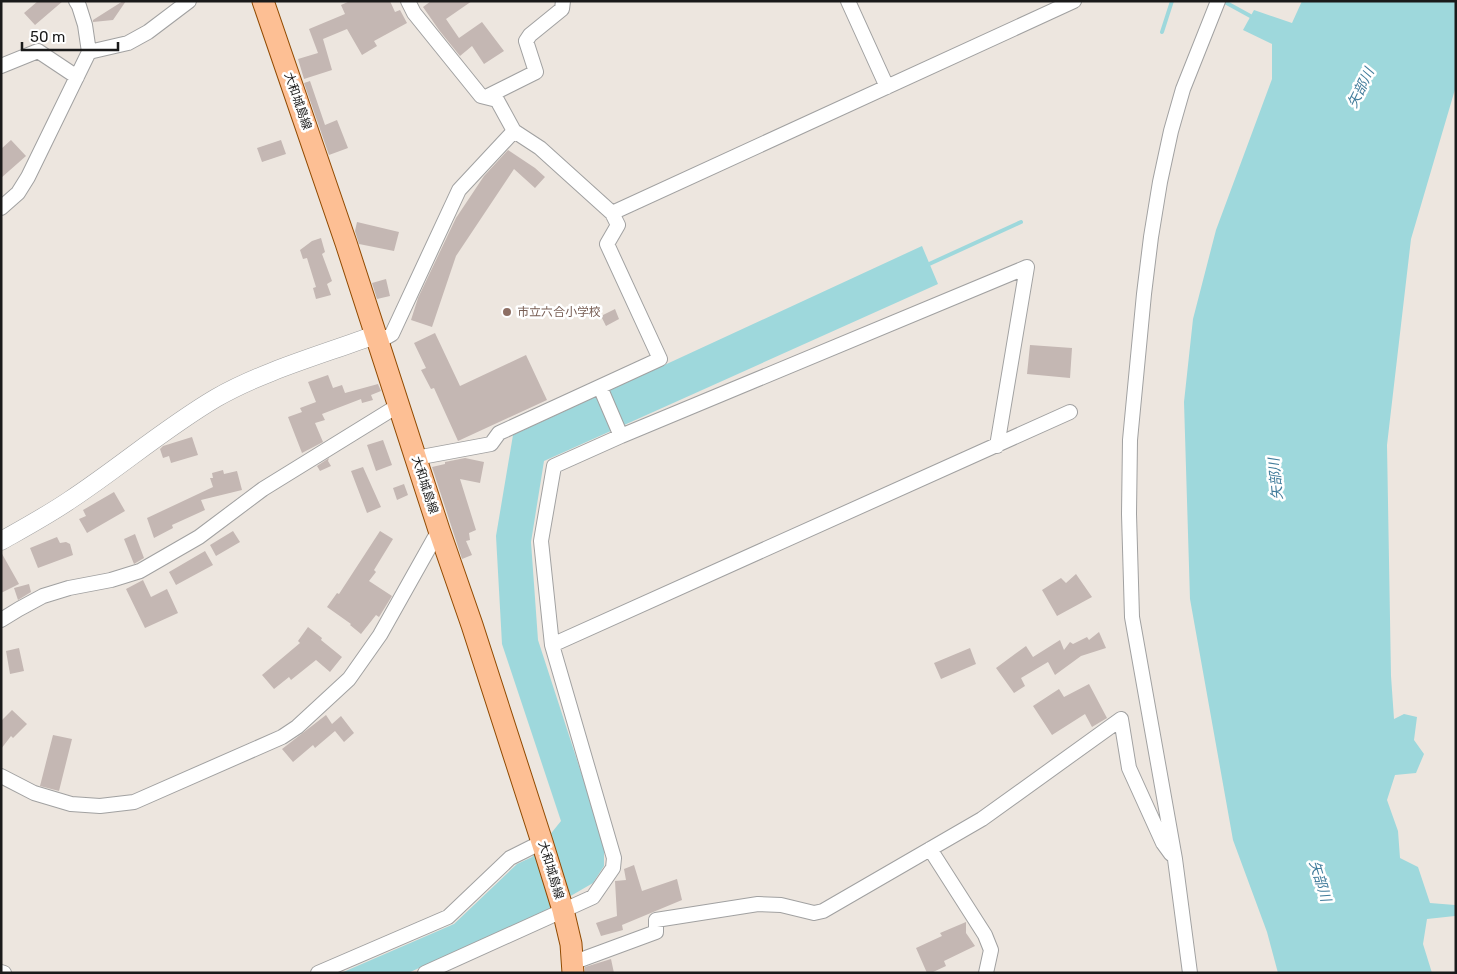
<svg xmlns="http://www.w3.org/2000/svg" width="1457" height="974" font-family="Rubik,'Noto Sans JP',sans-serif">
  <style>
    .water { fill: #9ed8dc }
    .lines { fill: none; stroke-linecap: round; stroke-linejoin: round }
    .stream { stroke: #9ed8dc; stroke-width: 4 }
    .building { fill: #c4b7b3 }
    .minor-casing { stroke: #a1a1a1; stroke-width: 16 }
    .tertiary-casing { stroke: #a1a1a1; stroke-width: 19 }
    .primary-casing { stroke: #914a00; stroke-width: 23 }
    .minor { stroke: #fff; stroke-width: 14 }
    .tertiary { stroke: #fff; stroke-width: 18 }
    .primary { stroke: #fdbf94; stroke-width: 21 }
    .education-dot { fill: #8d6e63; stroke: #fff; stroke-width: 2 }
    .labels { text-anchor: middle; dominant-baseline: central; stroke-width: 5; stroke-linejoin: round; paint-order: stroke }
    .street-label { font-size: 12px; fill: #1a1a1a; stroke: #fff }
    .education-label { font-size: 12px; fill: #785e54; stroke: #fff; text-anchor: start }
    .water-label { font-size: 14px; font-style: italic; fill: #427c9b; stroke: #fff }
  </style>
  <rect width="100%" height="100%" fill="#ede6df"/>
  <!-- water -->
  <path class="water" d="M1302,1H1456V86L1411,239L1387,445L1391,676L1394,719L1404,714L1417,717L1414,740L1424,754L1416,773L1395,775L1387,800L1398,831L1400,858L1418,867L1430,903L1455,905V916L1427,919L1423,944L1432,973H1278L1267,932L1233,840L1190,599L1184,402L1193,319L1216,230L1272,79V44L1243,30L1254,10L1292,23Z
    M922,246L938,284L544,461L531,542L538,640L604,843V866L593,883L543,912L408,973H341L454,924L517,864L532,857L561,821L502,644L496,536L513,435Z"/>
  <g class="lines">
    <!-- stream -->
    <path class="stream" d="M1223,1L1254,18
      M1162,32L1172,1
      M927,265L1021,222"/>
  </g>
  <!-- building -->
  <path class="building" d="M38,1H63L35,25L24,13Z
    M123,1H126L113,20L93,22V20Z
    M350,1H390L395,12L400,10L407,23L374,41L377,46L362,55L347,29L323,39L332,70L304,79L298,59L318,53L309,29L345,14L341,5Z
    M431,1H472L446,19L459,38L482,22L504,51L484,64L472,46L460,56L439,30L423,7Z
    M310,81L325,125L337,120L348,148L329,155L304,83Z
    M11,140L26,156L1,178V149Z
    M281,140L286,154L262,162L257,148Z
    M508,150L535,168L545,177L535,188L514,169L456,256L432,327L411,320L418,298L456,218L484,176Z
    M357,222L399,232L394,251L359,244L355,231Z
    M321,238L325,252L322,254L332,281L327,284L331,295L316,299L313,288L316,287L307,258L303,259L300,250L312,241Z
    M386,279L390,296L377,299L372,283Z
    M615,309L619,319L606,326L601,316Z
    M435,333L460,386L526,355L547,400L458,441L434,388L431,389L421,370L426,368L414,343Z
    M1030,345L1072,348L1070,378L1027,374Z
    M328,375L333,388L342,385L345,393L378,384L381,391L371,395L373,400L362,403L361,399L322,414L325,420L315,423L323,442L302,453L288,417L302,412L300,408L316,402L308,382Z
    M192,437L198,455L171,463L169,456L163,458L160,449L163,446Z
    M383,440L392,465L376,471L367,445Z
    M329,458L328,461L331,466L320,471L317,466Z
    M465,458L484,462L480,483L460,479L476,530L469,533L470,540L466,541L472,555L462,559L432,467L445,464V462Z
    M363,467L381,507L367,513L351,471Z
    M223,470L224,474L237,471L242,490L201,500L205,510L172,525L173,528L154,538L147,518L213,487L210,478H213L212,473Z
    M404,484L408,495L397,500L393,488Z
    M114,492L125,511L87,533L79,519L86,516L83,510Z
    M233,531L240,542L216,556L210,545Z
    M380,531L393,539L374,570L376,572L369,581L392,596L379,617L376,615L361,634L350,625L351,624L327,607L337,593L339,594Z
    M135,534L144,558L134,564L124,539Z
    M57,537L60,543L66,542L70,544L73,555L38,568L30,548Z
    M205,551L213,565L176,585L169,572Z
    M1,552L19,584L1,593Z
    M1076,574L1092,597L1057,616L1042,590L1061,578L1066,583Z
    M143,580L151,597L167,589L178,613L145,628L126,589Z
    M29,584L31,592L18,600L14,588Z
    M308,627L322,638L321,640L342,657L330,672L316,660L291,680L289,677L274,689L262,675L300,643L298,641Z
    M1099,632L1106,648L1081,656L1055,675L1048,662L1021,678L1025,686L1014,693L996,668L1026,646L1033,657L1060,640L1064,650L1070,642L1073,644L1087,637L1089,640Z
    M19,648L24,671L10,674L6,651Z
    M970,648L976,664L941,679L934,663Z
    M1089,684L1107,718L1092,727L1085,714L1052,735L1033,706L1059,689L1064,697Z
    M12,710L27,724L13,738L11,736L1,749V721Z
    M326,715L332,724L341,716L354,733L344,742L335,731L315,748L313,745L293,762L282,749Z
    M53,735L72,739L59,791L40,786Z
    M634,865L642,891L677,879L682,900L622,925L623,930L601,936L596,923L617,916L615,881L626,880L624,869Z
    M966,922V933L975,946L944,961L946,966L931,973H927L916,948L942,936L940,933Z
    M611,959L614,973H585V967Z"/>
  <g class="lines">
    <!-- minor casing -->
    <g class="minor-casing">
      <path id="minor" d="M408,1L414,13L481,96L497,100L514,131L540,148L612,213L618,225L607,244L660,359L499,433L491,444L416,458
        M848,1L887,87
        M89,52L128,43L148,32L189,1
        M1,66L38,51L77,77
        M486,97L536,72L526,41L530,35L562,9L563,1
        M1,208L18,193L28,177L89,52L85,25L79,6L76,1
        M612,213L1074,1
        M378,342L392,334L459,190L514,131
        M600,387L621,436
        M1,620L19,609L43,596L69,588L111,580L140,571L199,537L263,489L399,405
        M552,645L1070,412
        M1,776L34,793L71,804L100,806L134,802L282,737L297,727L349,679L380,635L439,530
        M930,849L985,935L991,950L986,973
        M572,963L656,932V920L758,904L781,905L814,913L823,911L982,819L1121,719L1129,768L1163,843L1171,854
        M1,972L4,973
        M318,973L448,917L510,858L542,842
        M425,973L593,897L613,868L614,858L552,645L541,541L554,466L621,436L1027,267L997,446
        M1190,973L1175,859L1132,617L1129,514L1130,440L1144,294L1151,237L1160,182L1171,131L1183,89L1218,1"/>
    </g>
    <!-- tertiary casing -->
    <g class="tertiary-casing">
      <path id="tertiary" d="M1,541C24,528 48,515 70,500C120,467 165,428 216,398C263,371 324,354 375,335"/>
    </g>
    <!-- primary casing -->
    <g class="primary-casing">
      <path id="primary" d="M263,1L346,243L439,530L472,625L542,842L563,910L571,944L573,973"/>
    </g>
    <!-- minor -->
    <use href="#minor" class="minor"/>
    <!-- tertiary -->
    <use href="#tertiary" class="tertiary"/>
    <!-- primary -->
    <use href="#primary" class="primary"/>
  </g>
  <!-- markers -->
  <circle class="education-dot" cx="507" cy="312" r="5"/>
  <g class="labels">
    <!-- street labels -->
    <g class="street-label">
      <text transform="translate(298 101) rotate(71)">大和城島線</text>
      <text transform="translate(425 485) rotate(72)">大和城島線</text>
      <text transform="translate(551 870) rotate(73)">大和城島線</text>
    </g>
    <!-- education labels -->
    <g class="education-label">
      <text x="517" y="312">市立六合小学校</text>
    </g>
    <!-- water labels -->
    <g class="water-label">
      <text transform="translate(1361 88) rotate(-64)">矢部川</text>
      <text transform="translate(1276 479) rotate(-95)">矢部川</text>
      <text transform="translate(1320 881) rotate(73)">矢部川</text>
    </g>
  </g>
  <!-- border -->
  <rect width="1457" height="974" fill="none" stroke="#1a1a1a" stroke-width="5"/>
  <!-- scale -->
  <path d="M22 42v8h96v-8" fill="none" stroke="#1a1a1a" stroke-width="2.5"/>
  <text x="30" y="42" font-size="15" fill="#1a1a1a" stroke="#ffffff" stroke-width="4" paint-order="stroke">50 m</text>
</svg>
